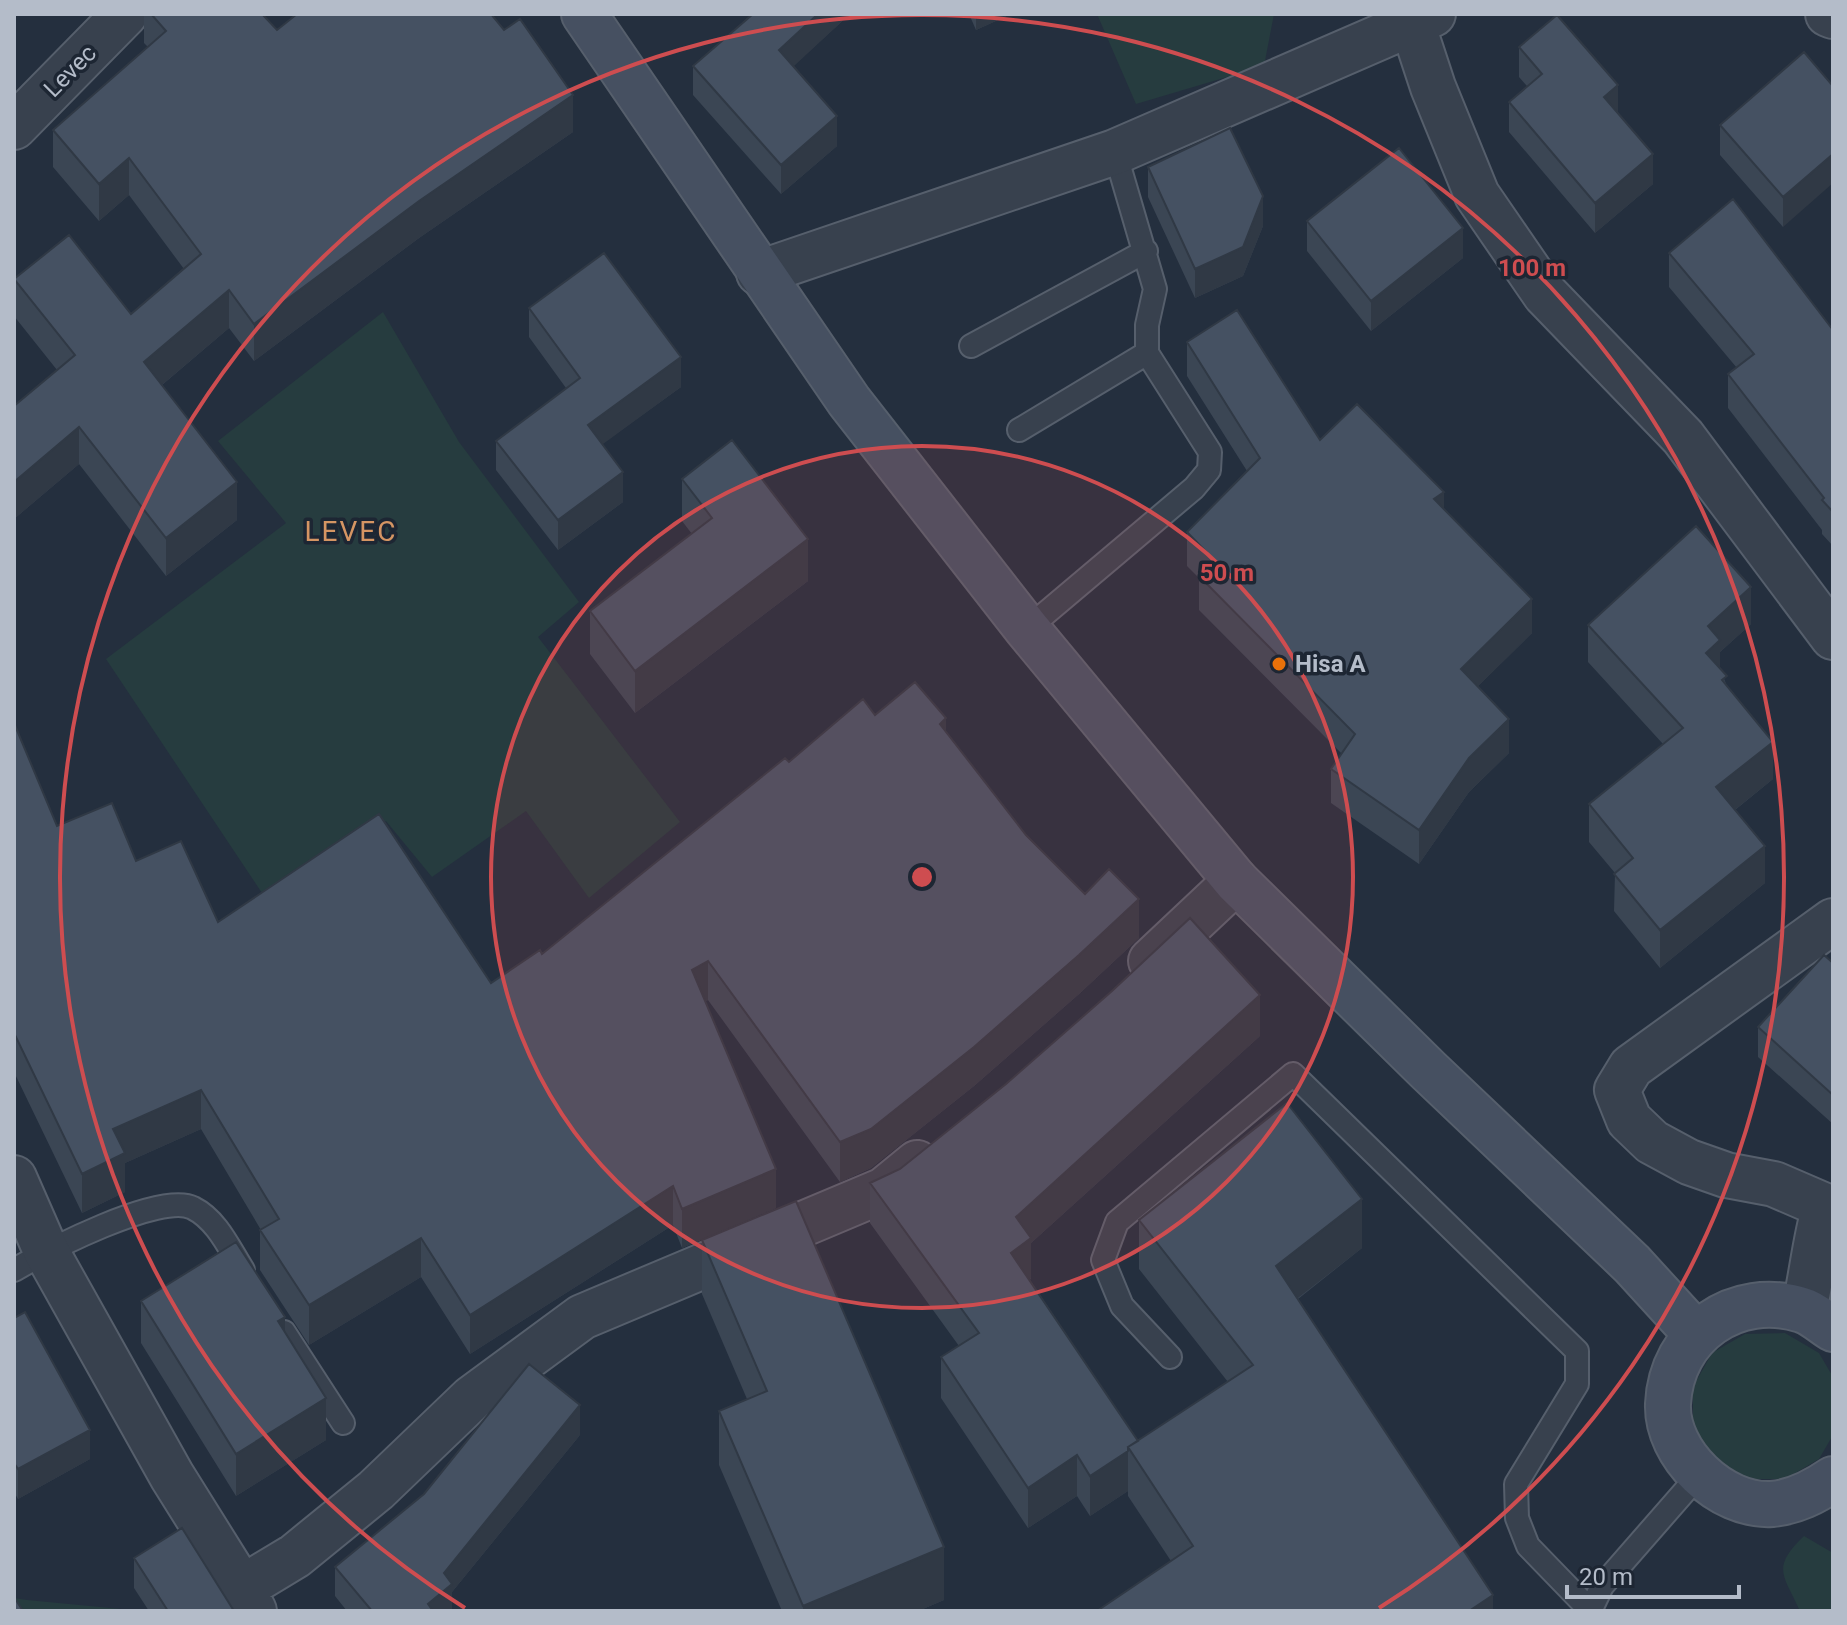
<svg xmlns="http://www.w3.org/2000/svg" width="1847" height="1625" font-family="Roboto,sans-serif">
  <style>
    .green { fill: #263c3f }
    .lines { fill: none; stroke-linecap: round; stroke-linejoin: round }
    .service-casing { stroke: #565f6c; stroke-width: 26 }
    .minor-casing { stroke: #565f6c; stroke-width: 48 }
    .secondary-casing { stroke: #565f6c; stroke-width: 48 }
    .service { stroke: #38414e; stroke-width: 22 }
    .minor { stroke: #38414e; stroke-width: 44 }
    .secondary { stroke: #465061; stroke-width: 44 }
    .wall { fill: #3b4654 }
    .shaded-wall { fill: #303945 }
    .building { fill: #455162; stroke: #303945; stroke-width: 2 }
    .ring { fill: none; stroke: #ce4d50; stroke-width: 4 }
    .food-dot { fill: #e8710a; stroke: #1d2633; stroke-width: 3 }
    .labels { text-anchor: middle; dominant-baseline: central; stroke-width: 7; stroke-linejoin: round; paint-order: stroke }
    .street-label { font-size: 24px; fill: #b4bcc9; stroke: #1d2633 }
    .poi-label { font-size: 24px; font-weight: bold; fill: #b4bcc9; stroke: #1d2633; text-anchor: start }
    .quarter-label { font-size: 28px; letter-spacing: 2px; fill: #d59563; stroke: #1d2633 }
    .centre { fill: #ce4d50; stroke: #1d2633; stroke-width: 4 }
    .ring-label { font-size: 24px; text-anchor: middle; font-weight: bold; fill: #ce4d50; stroke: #1d2633; stroke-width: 7; stroke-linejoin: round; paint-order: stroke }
  </style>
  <rect width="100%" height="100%" fill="#242f3e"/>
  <!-- green -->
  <path class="green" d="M1097,14H1274L1264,66L1136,104Z
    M383,312L459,442L579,602L538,637L680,822L589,898L526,811L432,877L386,821L264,896L106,659L286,523L218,441Z
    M1785,1333L1819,1353L1833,1377V1435L1819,1459L1785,1479H1747L1713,1459L1693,1425V1387L1712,1353L1745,1334Z
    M1804,1536L1833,1553V1611H1800C1783,1574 1771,1568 1804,1536Z
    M14,1598L27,1600L121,1609L20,1611Z"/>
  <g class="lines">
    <!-- service casing -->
    <g class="service-casing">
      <path id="service" d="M971,346L1146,251
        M1019,430L1147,353
        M1027,629L1194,488L1209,470L1210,452L1147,353V325L1155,289L1115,152
        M14,1270C45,1252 161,1191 193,1208C217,1220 229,1248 243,1270
        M284,1332L343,1423
        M1170,1357L1122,1306L1103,1260L1117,1222L1293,1074L1577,1351V1384L1516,1484L1517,1518L1528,1546L1591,1611
        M1590,1611L1602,1586L1699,1475"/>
    </g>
    <!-- minor casing -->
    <g class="minor-casing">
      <path id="minor" d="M1828,14L1833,16
        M1412,23L1433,87L1477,195L1545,294L1683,437L1833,637
        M14,127L125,14
        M759,273L1115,152L1433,14
        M1151,961L1236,881
        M14,1178L46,1251L172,1476L242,1588L254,1611
        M1804,1310C1812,1276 1815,1240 1825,1206L1774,1184L1726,1175L1689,1162L1652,1142L1629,1120L1617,1090L1631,1067L1833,921
        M242,1588L295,1556L376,1490L472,1398L582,1317L884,1190L917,1163"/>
    </g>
    <!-- secondary casing -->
    <g class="secondary-casing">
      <path id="secondary" d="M584,14L849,401L1027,629L1236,881L1428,1070L1632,1264L1696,1334
        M1833,1329C1823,1323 1813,1313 1802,1310C1736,1289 1671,1334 1668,1404C1666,1454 1721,1507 1772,1504C1795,1502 1814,1492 1833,1479"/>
    </g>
    <!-- service -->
    <use href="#service" class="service"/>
    <!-- minor -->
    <use href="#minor" class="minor"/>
    <!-- secondary -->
    <use href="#secondary" class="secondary"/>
  </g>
  <!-- wall -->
  <path class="wall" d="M144,14H262L277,30L573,132L419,238L254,361L229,328L162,385L237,520L166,576L79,464L14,519V406L57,370L14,316V279L131,314L184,269L129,195L99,221L53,167V130L148,47L144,43Z
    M752,14H850L793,66L837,146L781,194L693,95V66Z
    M969,14H1011L976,30Z
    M1519,47L1618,113L1653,184L1595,233L1509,132V102L1527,86L1519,77Z
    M1833,86L1783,227L1720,155V125Z
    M1148,167L1263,226L1243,276L1195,298L1148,197Z
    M1307,221L1463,258L1371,331L1307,251Z
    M1669,253L1833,330V546L1822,534V530L1728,408V374L1737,368L1669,287Z
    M529,308L681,387L602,444L623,502L558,550L496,470V441L566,388L529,337Z
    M1187,342L1320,440L1444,510L1532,633L1478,686L1509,753L1469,792L1419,864L1331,803V769L1342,754L1199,610V578L1187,566V532L1247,471L1187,376Z
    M682,479L808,581L635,713L590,654V611L692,534L682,521Z
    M1751,624L1720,652V669L1727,686L1773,779L1735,810L1765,883L1660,968L1614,911L1615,873L1589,842V804L1663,744L1588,662V625Z
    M875,715L946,732L1026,835L1085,894L1139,938L1079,994L974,1086L871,1168L840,1182L708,1000L705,1001L776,1208L682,1248L673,1225L470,1354L421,1277L309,1345L260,1270V1230H261L201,1129L125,1163V1192L82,1213L14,1072V723L57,826L136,861L218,922L491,983L542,954L789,762Z
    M1833,963V1124L1758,1057V1027Z
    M1260,1036L1031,1243V1278L1030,1280L1138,1441L1228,1382L1139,1269V1220L1362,1248L1298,1299L1493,1611L1171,1561L1128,1496V1491L1090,1516L1077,1496L1028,1528L941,1398V1357L959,1346L870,1223V1183L900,1169Z
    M702,1240L944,1600L918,1611H782L719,1465V1411L747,1399L702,1294Z
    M141,1301L285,1332L326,1440L236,1496L141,1343Z
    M14,1318L90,1459L18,1499L14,1492Z
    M580,1435L452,1592V1611H347L335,1596V1567Z
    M134,1558L234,1611H149L134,1588Z"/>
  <!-- shaded-wall -->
  <path class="shaded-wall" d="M818,14H850L779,80V50Z
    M976,14H1011L976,30Z
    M1618,85V115L1604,97Z
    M573,95V132L419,238L254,361V324L419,201Z
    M837,116V146L781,194V165Z
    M1653,154V184L1595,233V203Z
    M1833,154V183L1783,227V197Z
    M129,158V195L99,221V184Z
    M1263,196V226L1243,276L1195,298V269Z
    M1463,228V258L1371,331V301Z
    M229,290V328L144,400V362Z
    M681,357V387L588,455V425Z
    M79,427V464L14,519V482Z
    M623,472V502L558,550V520Z
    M237,482V520L166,576V538Z
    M1444,492V526L1434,499Z
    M808,539V581L635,713V671Z
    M1751,587V624L1720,652V677L1706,653L1708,626Z
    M1532,599V633L1461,703V669Z
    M946,718V758L940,724Z
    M1509,719V753L1469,792L1419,864V830L1469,758Z
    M1773,742V779L1716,825V787Z
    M1765,846V883L1660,968V930Z
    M1139,899V938L1079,994L974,1086L871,1168L840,1182V1142Z
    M708,961V1000L692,1009V970Z
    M1260,995V1036L1031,1243V1278L1011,1293V1253L1016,1217Z
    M201,1090V1129L125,1163V1192L82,1213V1174L113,1129Z
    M776,1169V1208L682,1248V1209Z
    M673,1186V1225L470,1354V1315Z
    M1362,1199V1248L1276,1315V1266Z
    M421,1238V1277L309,1345V1305Z
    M285,1317V1359L278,1321Z
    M326,1398V1440L236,1496V1454Z
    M580,1405V1435L452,1592V1611H428V1604L444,1573Z
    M90,1430V1459L18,1499V1469Z
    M1128,1451V1491L1090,1516V1476Z
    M1077,1455V1496L1028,1528V1488Z
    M944,1547V1600L918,1611H803V1606Z
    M1493,1595V1611H1469Z"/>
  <!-- building -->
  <path class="building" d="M151,14H262L277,30L297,14H491L504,30L520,19L573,95L419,201L254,324L229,290L144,362L237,482L166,538L79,427L14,482V406L75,355L14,279L69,235L131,314L201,254L129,158L99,184L53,130L166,31Z
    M753,14H818L779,50L837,116L781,165L693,66Z
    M1557,15L1618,85L1604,97L1653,154L1595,203L1509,102L1542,74L1519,47Z
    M1804,52L1833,86V154L1783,197L1720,125Z
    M1230,128L1263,196L1243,247L1195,269L1148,167Z
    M1399,148L1463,228L1371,301L1307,221Z
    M1733,199L1833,330V512L1822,500L1824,498L1728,374L1754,354L1669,253Z
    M604,253L681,357L588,425L623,472L558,520L496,441L580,378L529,308Z
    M1237,310L1320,440L1357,404L1444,492L1434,499L1532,599L1461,669L1509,719L1469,758L1419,830L1331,769L1355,734L1199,576L1215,561L1187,532L1260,458L1187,342Z
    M732,440L808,539L635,671L590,611L712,518L682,479Z
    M1696,526L1751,587L1708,626L1720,640L1706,653L1727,676L1722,680L1773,742L1716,787L1765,846L1660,930L1614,874L1633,858L1589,804L1683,728L1588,625Z
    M915,682L946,718L940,724L1026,835L1085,894L1109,869L1139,899L1079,955L974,1047L871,1129L840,1142L708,961L692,970L776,1169L682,1209L673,1186L470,1315L421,1238L309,1305L260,1230L279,1219L201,1090L113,1129L125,1153L82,1174L14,1033V723L57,826L112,803L136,861L181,841L218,922L379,814L491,983L540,950L542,954L785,758L789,762L863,699L875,715Z
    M1190,918L1260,995L1016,1217L1031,1238L1011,1253L1138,1441L1128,1447V1451L1090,1476L1077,1455L1028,1488L941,1357L979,1333L870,1183L900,1169L1006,1084L1112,991Z
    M1824,955L1833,963V1095L1758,1027Z
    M1287,1103L1362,1199L1276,1266L1493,1595L1469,1611H1097L1193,1546L1128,1447L1253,1365L1139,1220Z
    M796,1201L944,1547L803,1606L719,1411L767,1391L702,1240Z
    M236,1242L285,1317L278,1321L326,1398L236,1454L141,1301Z
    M25,1312L90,1430L18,1469L14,1463V1318Z
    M529,1364L580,1405L444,1573L452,1584L428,1604L433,1611H372L335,1567L424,1494Z
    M182,1528L234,1611H168L134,1558Z
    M14,1597L23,1611H14Z"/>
  <!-- distance rings -->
  <circle cx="922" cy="877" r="431" fill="#ce4d50" fill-opacity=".12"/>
  <g class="ring">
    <circle cx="922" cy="877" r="431"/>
    <path d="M465 1608A862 862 0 1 1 1379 1608"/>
  </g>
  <!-- markers -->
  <circle class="food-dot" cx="1279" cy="664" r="8"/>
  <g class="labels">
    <!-- street labels -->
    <g class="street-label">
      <text transform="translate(70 71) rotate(-45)">Levec</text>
    </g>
    <!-- poi labels -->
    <g class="poi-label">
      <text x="1295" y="664">Hisa A</text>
    </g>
    <!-- quarter labels -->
    <g class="quarter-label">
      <text x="351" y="531">LEVEC</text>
    </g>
  </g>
  <circle cx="922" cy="877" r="12" class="centre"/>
  <g class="ring-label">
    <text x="1532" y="276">100 m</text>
    <text x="1227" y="581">50 m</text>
  </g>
  <!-- border -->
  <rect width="1847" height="1625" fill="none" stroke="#b4bcc9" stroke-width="32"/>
  <!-- scale -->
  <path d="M1567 1585v12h172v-12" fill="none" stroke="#b4bcc9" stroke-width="4"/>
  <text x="1579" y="1585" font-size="24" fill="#b4bcc9" stroke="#1d2633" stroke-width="6" paint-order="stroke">20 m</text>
</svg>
